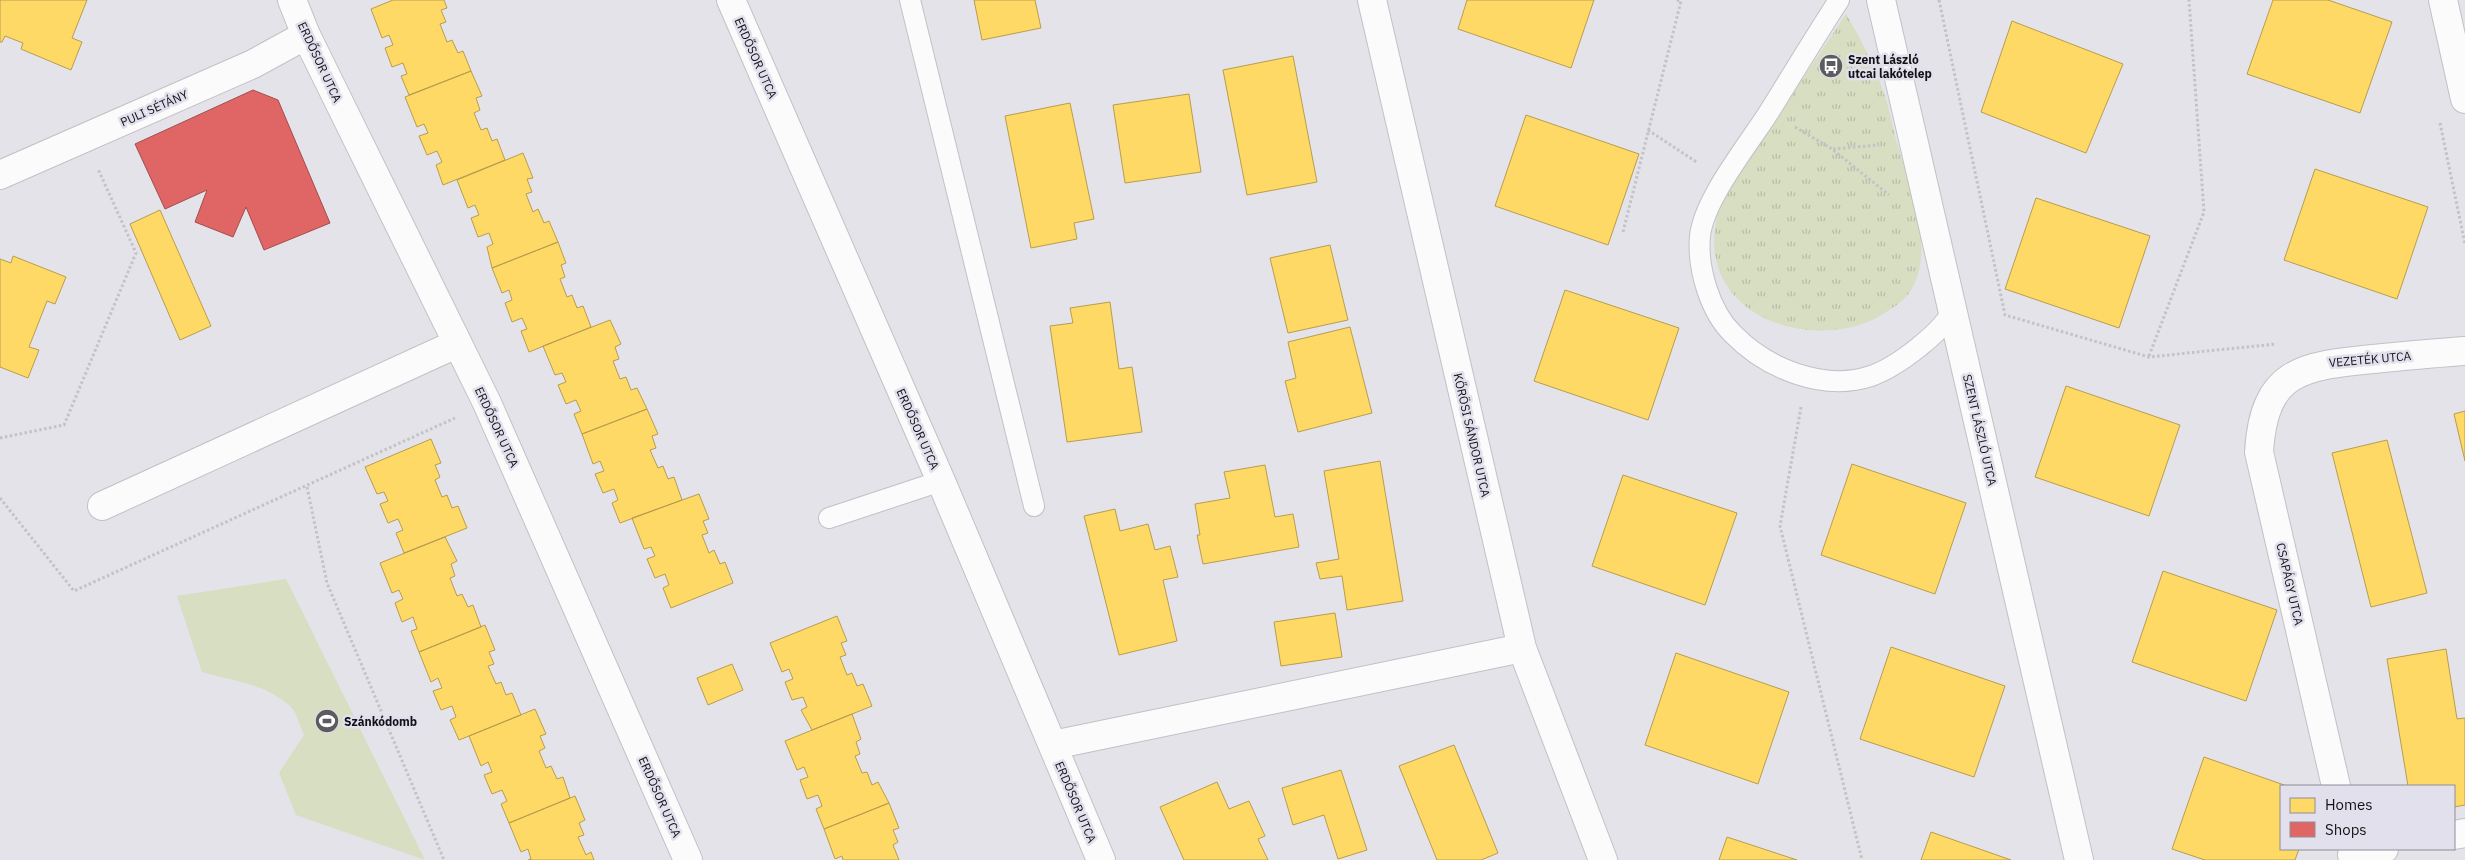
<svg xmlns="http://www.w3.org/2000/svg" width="2465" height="860" font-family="'IBM Plex Sans',sans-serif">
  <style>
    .grass { fill: url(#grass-tufts) }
    .garden { fill: #d7dec2 }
    .homes { fill: #ffd966; stroke: #b89d4e }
    .shops { fill: #e06666; stroke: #a24d4e }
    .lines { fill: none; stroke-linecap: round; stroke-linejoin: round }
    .service-casing { stroke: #c1c1c6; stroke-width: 22 }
    .minor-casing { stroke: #c1c1c6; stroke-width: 30 }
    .path { stroke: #c3c3c5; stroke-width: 3; stroke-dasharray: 2.5 2.5; stroke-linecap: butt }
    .service { stroke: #fbfbfc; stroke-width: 20 }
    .minor { stroke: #fbfbfc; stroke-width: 28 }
    .labels { text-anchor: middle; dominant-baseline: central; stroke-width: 5; stroke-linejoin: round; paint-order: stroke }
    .street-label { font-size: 12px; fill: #121216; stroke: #e1e0ec }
    .poi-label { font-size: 12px; font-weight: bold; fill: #121216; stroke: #e1e0ec; text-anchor: start }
  </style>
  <defs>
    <pattern id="grass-tufts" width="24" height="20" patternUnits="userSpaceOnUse" patternTransform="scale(1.25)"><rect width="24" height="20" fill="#d7dec2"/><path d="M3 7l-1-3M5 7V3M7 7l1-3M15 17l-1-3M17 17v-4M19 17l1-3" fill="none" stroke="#b8bda6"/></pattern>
  </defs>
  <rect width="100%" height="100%" fill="#e3e3e9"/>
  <!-- grass -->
  <path class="grass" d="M1846,14C1860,38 1873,62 1882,88C1889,105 1892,125 1897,143C1909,184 1936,250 1911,290C1905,301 1891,309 1880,316C1824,348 1726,327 1715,254C1712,236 1717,214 1721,197C1725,182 1747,159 1756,146C1787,103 1816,59 1846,14Z"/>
  <!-- garden -->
  <path class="garden" d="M286,579L425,860L296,815L279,773L304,735C300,727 297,713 291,707C266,683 232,681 202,672L177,596Z"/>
  <!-- homes -->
  <path class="homes" d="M0,0H87L72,38L82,42L71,70L21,49L23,43L5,36L2,42H0Z
    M393,0H444L447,8L441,10L446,22L440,24L447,42L452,40L458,53L463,51L471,71L409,95L401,76L407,74L403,63L392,67L385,48L393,45L389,35L382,38L371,9Z
    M974,0H1035L1041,28L982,40Z
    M1467,0H1594L1571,68L1458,29Z
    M2273,0H2328L2392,22L2360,113L2247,74Z
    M2012,21L2123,64L2086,153L1981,112Z
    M1293,56L1317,182L1247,195L1223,70Z
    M471,71L482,96L476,98L480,110L474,113L481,130L487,128L492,141L497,139L505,160L443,185L436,165L442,162L437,151L427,155L419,136L428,133L424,124L417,127L405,97Z
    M1189,94L1201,172L1125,183L1113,105Z
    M1070,103L1094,219L1074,223L1077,239L1031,248L1005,116Z
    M1526,115L1639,154L1608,245L1495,206Z
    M523,153L533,178L527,179L532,192L526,194L533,212L538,209L544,223L549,221L558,242L492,268L487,247L493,244L489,233L478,237L471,218L479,215L475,205L468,208L457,180Z
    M2315,169L2428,207L2397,299L2284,260Z
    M2036,198L2150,236L2119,328L2005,289Z
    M160,210L211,326L180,340L130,224Z
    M558,242L566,263L561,265L565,277L560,279L567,297L572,295L577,308L583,306L591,327L529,352L521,331L527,329L522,318L512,322L505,303L512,300L509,290L502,293L492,268Z
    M1330,245L1348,320L1288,333L1270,258Z
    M13,256L66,277L55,304L47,301L29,347L39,350L28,378L0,367V259L11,263Z
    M1565,290L1679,328L1648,420L1534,381Z
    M1110,302L1119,369L1132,367L1142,432L1067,442L1050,326L1073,323L1070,308Z
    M610,320L621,344L615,347L619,359L613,361L620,379L626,377L631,390L637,388L647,409L582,434L574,414L581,411L576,400L566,404L558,385L566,382L562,373L555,375L543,346Z
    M1350,327L1372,413L1298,432L1285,381L1296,378L1288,342Z
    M2066,386L2180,425L2149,516L2035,477Z
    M647,409L658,434L652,436L656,448L650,450L658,468L663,466L668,479L674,477L682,500L620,523L612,503L618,500L614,489L603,493L595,474L604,471L600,461L593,464L582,434Z
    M2465,411V461L2454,414Z
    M431,439L441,463L435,465L440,477L435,480L442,497L447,495L452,508L458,506L467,528L404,553L396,533L403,530L398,519L388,523L380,504L388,501L384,492L377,494L365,467Z
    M2387,440L2427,593L2371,607L2332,453Z
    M1380,461L1403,601L1347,610L1342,576L1320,579L1316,563L1339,559L1324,471Z
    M1852,464L1966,503L1935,594L1821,555Z
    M1265,465L1275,517L1293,514L1299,547L1203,564L1197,535H1200L1195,504L1230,498L1224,472Z
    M1623,475L1737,513L1705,605L1592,566Z
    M699,494L709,519L703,521L708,533L702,535L709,553L714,550L720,564L725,562L733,583L671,608L663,588L669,585L665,574L655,578L647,559L655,556L651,547L644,549L632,518Z
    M1115,509L1120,531L1148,524L1155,550L1170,546L1178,577L1163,580L1177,641L1119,655L1084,516Z
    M445,537L457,561L451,564L455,576L450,578L457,596L462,594L468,607L473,605L481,627L419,652L411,631L417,629L413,617L402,622L395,603L403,599L399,590L392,593L380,563Z
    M2163,571L2277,610L2246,701L2132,662Z
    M1335,613L1342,657L1281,666L1274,622Z
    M837,616L847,641L841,643L846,655L840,657L847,675L852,673L857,686L863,684L872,706L812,730L801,710L807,707L803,697L792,700L785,682L793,679L789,669L782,672L770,643Z
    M485,625L495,650L489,652L494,664L488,666L496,684L501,682L506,695L512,693L521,715L459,740L450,720L456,717L452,706L441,710L433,691L442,688L438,678L431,682L419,652Z
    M1891,647L2005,686L1974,777L1860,739Z
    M2446,649L2457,719L2465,718V805L2454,807V786H2408L2387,659Z
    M1676,653L1789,692L1758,784L1645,745Z
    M732,664L743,690L708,705L697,678Z
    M535,709L546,734L540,736L545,748L539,751L546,768L551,766L557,779L563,777L570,798L509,823L501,804L507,801L502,790L492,794L484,775L492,772L488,762L481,766L469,736Z
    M852,714L861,739L856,742L860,754L855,756L862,773L867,772L872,785L878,782L889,803L824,829L816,809L822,806L818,795L807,799L800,780L808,777L804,767L797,770L785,741Z
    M1454,745L1498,853L1481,860H1437L1399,766Z
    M2204,757L2287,786H2281V849H2299L2295,860H2205L2172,849Z
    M1341,770L1367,850L1338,859L1324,815L1293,825L1282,788Z
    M1217,782L1229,809L1249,801L1265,836L1258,839L1268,860H1184L1160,807Z
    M575,796L585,820L579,823L584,835L578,837L586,855L591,852L594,860H528L531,859L528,849L521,852L509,823Z
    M889,803L899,828L893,830L898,842L893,845L899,860H843L842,856L835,859L824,829Z
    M1931,832L2011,860H1921Z
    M1727,837L1797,860H1719Z"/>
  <!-- shops -->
  <path class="shops" d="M253,90L278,100L330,223L264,250L246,207L233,237L195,222L207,190L165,209L135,144Z"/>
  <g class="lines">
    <!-- service casing -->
    <g class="service-casing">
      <path id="service" d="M910,0L1034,506
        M1839,0C1815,37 1792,75 1769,112C1748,145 1704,199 1700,236C1697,268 1710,312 1733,334C1766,368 1823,392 1871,376C1888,370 1904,359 1919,347C1932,336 1943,327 1952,312
        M829,518L941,481"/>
    </g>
    <!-- minor casing -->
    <g class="minor-casing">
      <path id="minor" d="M292,0L306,35L487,403L688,860
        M731,0L941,481L1101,860
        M1372,0L1522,648L1603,860
        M1881,0L2079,860
        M2443,0L2465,99
        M0,175L253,64L306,35
        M102,506L456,344
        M1053,745L1522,648
        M2336,786L2259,452C2264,370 2302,366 2373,359C2404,356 2434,353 2465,351
        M2454,835L2465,833
        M2352,855L2384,849"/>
    </g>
    <!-- path -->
    <path class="path" d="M1939,0L2005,315L2149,357L2276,344
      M2440,123L2465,244
      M1795,127L1832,149L1889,195
      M1648,130L1698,163
      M1833,149L1879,145
      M1623,232L1681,1L1676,0
      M2149,356L2204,212L2189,0
      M1801,407L1780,526L1862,860
      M0,438L64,425L136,253L98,169
      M307,487L327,583L444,860
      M0,498L74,591L455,418"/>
    <!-- service -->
    <use href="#service" class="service"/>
    <!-- minor -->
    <use href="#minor" class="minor"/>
  </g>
  <!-- icons -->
  <defs>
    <g id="bus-disc" transform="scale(1.25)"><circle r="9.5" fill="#5b5b60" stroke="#e1e0ec"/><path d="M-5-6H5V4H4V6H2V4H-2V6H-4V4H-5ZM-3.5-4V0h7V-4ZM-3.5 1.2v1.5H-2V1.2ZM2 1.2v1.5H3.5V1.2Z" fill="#fff"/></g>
    <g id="stadium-disc" transform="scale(1.25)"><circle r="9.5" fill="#5b5b60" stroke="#e1e0ec"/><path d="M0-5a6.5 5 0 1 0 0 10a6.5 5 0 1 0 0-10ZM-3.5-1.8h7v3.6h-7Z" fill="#fff"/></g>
  </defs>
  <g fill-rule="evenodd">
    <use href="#bus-disc" x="1831" y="66"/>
    <use href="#stadium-disc" x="327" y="721"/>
  </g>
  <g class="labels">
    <!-- street labels -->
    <g class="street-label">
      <text transform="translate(756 58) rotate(66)">ERDŐSOR UTCA</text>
      <text transform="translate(320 62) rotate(65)">ERDŐSOR UTCA</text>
      <text transform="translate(154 108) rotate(-24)">PULI SÉTÁNY</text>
      <text transform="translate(2370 359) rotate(-5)">VEZETÉK UTCA</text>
      <text transform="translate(497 427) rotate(65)">ERDŐSOR UTCA</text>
      <text transform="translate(918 429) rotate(66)">ERDŐSOR UTCA</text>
      <text transform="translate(1980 430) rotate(77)">SZENT LÁSZLÓ UTCA</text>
      <text transform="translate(1472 435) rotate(77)">KŐRÖSI SÁNDOR UTCA</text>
      <text transform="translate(2290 584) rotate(77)">CSAPÁGY UTCA</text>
      <text transform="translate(660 797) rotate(66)">ERDŐSOR UTCA</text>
      <text transform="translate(1076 802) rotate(67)">ERDŐSOR UTCA</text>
    </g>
    <!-- poi labels -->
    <g class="poi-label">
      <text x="1848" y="59">Szent László<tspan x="1848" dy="14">utcai lakótelep</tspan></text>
      <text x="344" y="721">Szánkódomb</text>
    </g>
  </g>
  <!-- legend -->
  <rect x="2280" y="785" width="175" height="65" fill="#e1e0ec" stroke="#8e8e96"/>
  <rect x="2290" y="798" width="25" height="15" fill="#ffd966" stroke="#8e8e96"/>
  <text x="2325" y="810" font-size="15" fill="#121216">Homes</text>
  <rect x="2290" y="822" width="25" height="15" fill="#e06666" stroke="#8e8e96"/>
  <text x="2325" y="835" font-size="15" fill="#121216">Shops</text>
</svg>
